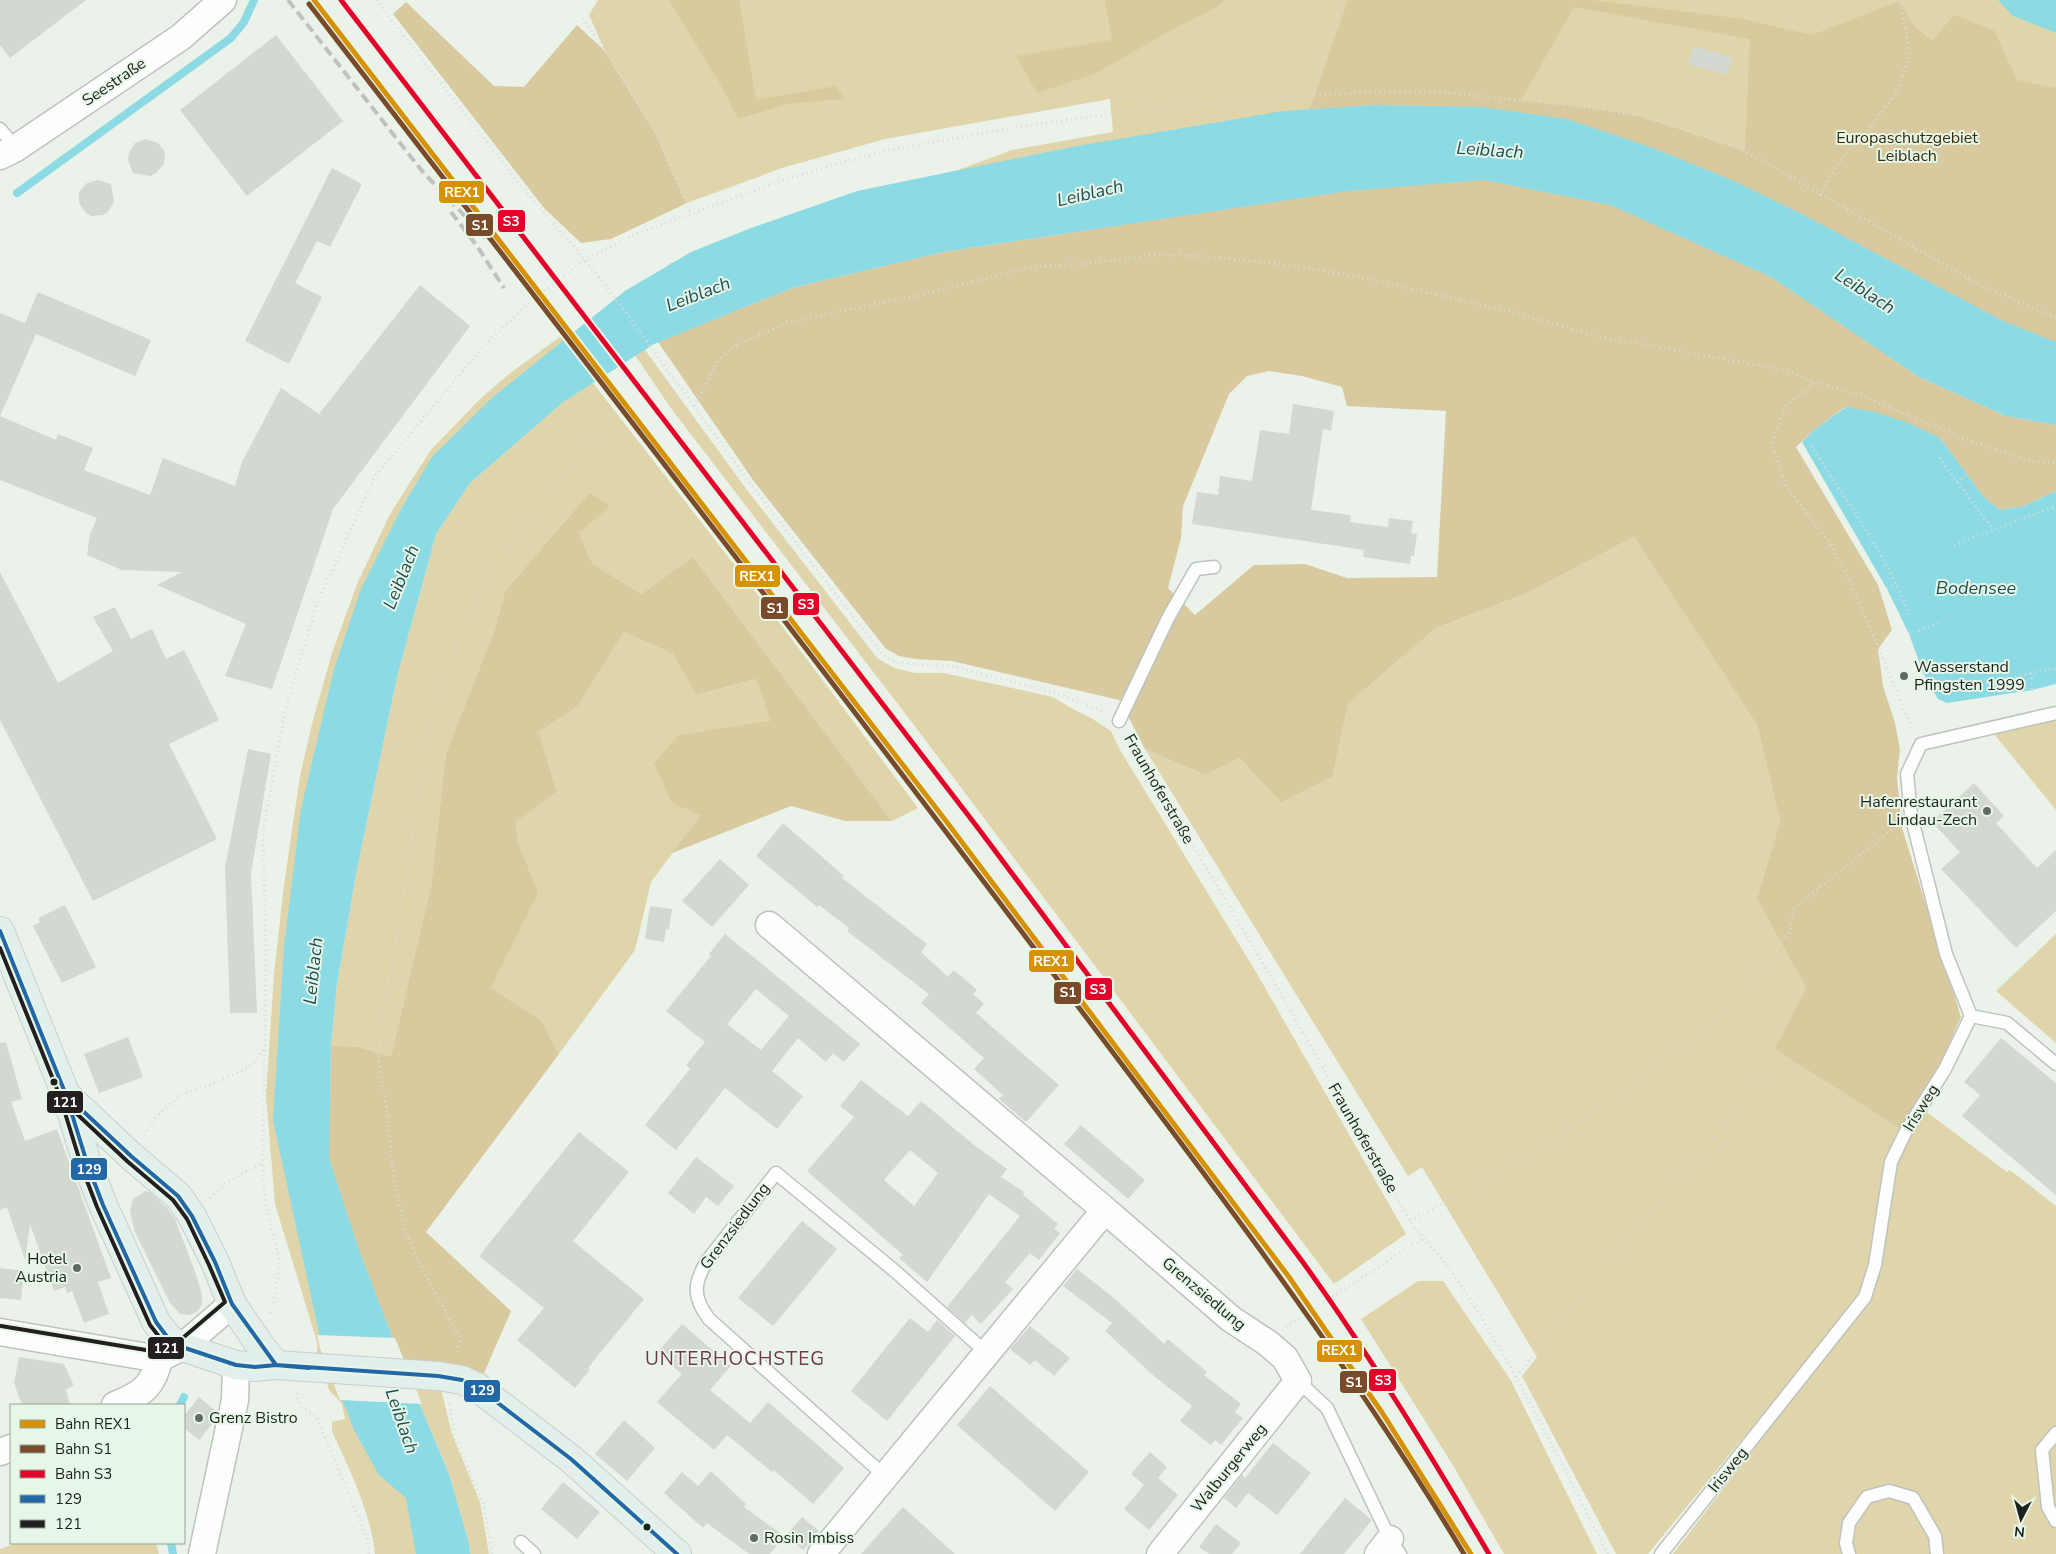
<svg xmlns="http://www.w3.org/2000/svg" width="2056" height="1554" font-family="'Nunito Sans',sans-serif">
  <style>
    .green { fill: #e0d4ab }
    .forest { fill: #d8ca9e; fill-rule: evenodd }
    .water { fill: #8cdae4 }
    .pier { fill: #eaf2ea }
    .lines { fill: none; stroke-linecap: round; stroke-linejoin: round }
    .stream { stroke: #8cdae4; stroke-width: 8 }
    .building { fill: #d3d8d0; fill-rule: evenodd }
    .service-casing { stroke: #bdc3bd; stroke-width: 15 }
    .minor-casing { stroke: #bdc3bd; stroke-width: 29 }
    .primary-casing { stroke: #caceca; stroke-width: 30 }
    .path { stroke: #d9dcd9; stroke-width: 3; stroke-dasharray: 1 4; stroke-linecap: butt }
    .service { stroke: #fcfdfc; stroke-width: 12 }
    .minor { stroke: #fcfdfc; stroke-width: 26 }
    .primary { stroke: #e2efed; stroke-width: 28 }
    .rail { stroke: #c0c2c0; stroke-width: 4; stroke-dasharray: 10 5; stroke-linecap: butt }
    .bus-1-casing { stroke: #e6f6e7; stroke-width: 8 }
    .bus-2-casing { stroke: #e6f6e7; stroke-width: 8 }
    .bus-1 { stroke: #2267a6; stroke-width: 4 }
    .bus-2 { stroke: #231f20; stroke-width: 4 }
    .rail-1-casing { stroke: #e6f6e7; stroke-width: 9 }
    .rail-2-casing { stroke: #e6f6e7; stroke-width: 9 }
    .rail-3-casing { stroke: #e6f6e7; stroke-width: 9 }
    .rail-1 { stroke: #d69204; stroke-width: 5 }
    .rail-2 { stroke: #7a4b2a; stroke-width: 5 }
    .rail-3 { stroke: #e4002b; stroke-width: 5 }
    .poi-dot { fill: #636a64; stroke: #e6f6e7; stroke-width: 2 }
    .bus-dot { fill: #1b211c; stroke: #e6f6e7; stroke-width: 2 }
    .labels { text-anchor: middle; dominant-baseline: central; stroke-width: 4; stroke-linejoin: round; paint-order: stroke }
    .street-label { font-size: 16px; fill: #1b211c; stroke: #e6f6e7 }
    .park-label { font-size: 16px; fill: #382b08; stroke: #e6f6e7 }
    .poi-label { font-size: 16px; fill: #1b211c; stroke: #e6f6e7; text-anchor: start }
    .water-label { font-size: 18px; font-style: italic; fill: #1f4e56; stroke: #e6f6e7 }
    .quarter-label { font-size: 19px; letter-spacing: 1px; fill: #773451; stroke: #e6f6e7 }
    .line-badge { stroke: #e6f6e7; stroke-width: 2 }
    .badge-label { font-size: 14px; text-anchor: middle; font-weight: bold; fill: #fff }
  </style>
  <rect width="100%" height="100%" fill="#eaf2ea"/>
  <!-- green -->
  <path class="green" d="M598,0H2056V384L985,211L591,358L419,531L309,1035L449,1554H375C370,1510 350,1471 332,1431V1422L345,1419L342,1404L329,1390L317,1351V1342L275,1204L266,1096L274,974L284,885L300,776L312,724L332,653L357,584L389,516L409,484L431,450L481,398L509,374L561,336L568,344L671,263L840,200L958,170L1012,150L1113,132L1110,99L885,139L782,168L687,203L656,134L605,51L589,15Z
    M645,350L744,486L878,659L895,668L915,673H944L1053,697L1071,708L1091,718L1111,731L1120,750L1256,972L1406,1234L1334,1284L914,725L670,407L635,355Z
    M593,383L785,630L918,808L892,821L693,557L641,594L592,563L579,533L589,493L505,591L495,629L446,753L431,886L391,1056L358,1047L331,1045L337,984L356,874L397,677L436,534L470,483L562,403Z
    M1634,537L1757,725L1780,821L1757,899L1806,988L1774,1049L1902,1130L1871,1264L1860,1295L1648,1554H1616L1522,1376L1537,1357L1422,1167L1408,1176L1145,749L1205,775L1240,758L1333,776L1348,704L1436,628L1527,593Z
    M624,632L673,654L698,695L756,679L772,722L678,735L701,815L651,882L635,950L559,1054L541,1020L491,988L537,893L518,843L516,822L557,792L539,732L578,706Z
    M2056,720V810L1994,734Z
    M2056,934V1043L1996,991Z
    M1924,1110L2007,1172L2010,1170L2056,1206V1554H1673L1860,1312L1895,1164Z
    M1418,1281H1443L1510,1379L1597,1554H1504L1454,1467L1361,1319Z
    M412,1386L441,1389L452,1434L480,1502L489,1554H470L469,1543L449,1474Z
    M17,1543H156L159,1554H0V1549Z"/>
  <!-- forest -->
  <path class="forest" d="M669,0H739L756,100L836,86L845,99L791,103L738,119L719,82Z
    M1105,0H1224L1219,6L1167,32L1097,73L1037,93L1016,56L1112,40Z
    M1348,0H1592L1744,19L1812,35L1899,1L1915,27L1932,41L1954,15L1994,30L2017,80L2056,88V342L2001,320L1802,214L1732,180L1653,148L1567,119L1481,107L1376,105L1310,109ZM1574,7L1750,39L1745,151L1639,116L1599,109L1521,100Z
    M406,2L494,86L524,87L577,25L605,51L656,134L687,203L611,239L581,243L544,208L393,14Z
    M1484,180L1610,205L1771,277L1919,377L2006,416L2056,425V491L2024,506L2000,510L1983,496L1940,438L1845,407L1814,430L1796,447L1878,585L1892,630L1878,649L1883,686L1895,723L1900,749L1897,777L1902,828L1961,1017L1940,1064L1902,1130L1774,1049L1806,988L1757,899L1780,821L1757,725L1634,537L1527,593L1436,628L1348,704L1333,776L1281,802L1240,758L1205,775L1145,749L1129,718L1132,703L952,661L915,659L899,656L886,649L753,480L658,342L792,288L943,252L1349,191ZM1269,371L1302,376L1342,387L1347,406L1446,411L1437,577L1347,578L1305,564L1254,565L1195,615L1168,588L1181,538L1183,506L1229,394L1247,376Z
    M589,493L610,506L579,533L592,563L641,594L693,557L892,821H845L791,806L672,853L701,815L672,803L654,764L678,735L771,721L756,679L697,695L673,654L624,632L578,706L539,732L557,792L516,822L518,843L538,893L491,988L541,1020L559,1054L426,1232L511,1311L481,1380L403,1365L358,1247L329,1158L331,1045L358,1047L391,1056L431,886L446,753L495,629L505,591Z"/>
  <!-- water -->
  <path class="water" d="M1998,0H2056V33L2013,16Z
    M1376,105L1481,107L1567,119L1653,148L1732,180L1802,214L2001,320L2056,342V425L2006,416L1919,377L1771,277L1610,205L1484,180L1349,191L943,252L792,288L654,344L562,403L470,483L436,534L397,677L356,874L337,984L331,1045L329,1158L358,1247L403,1365L449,1474L469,1543L470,1554H416L406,1498L379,1475L354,1430L322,1347L273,1120L284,947L301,809L334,669L361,589L400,511L432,457L493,397L625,291L691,252L751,228L857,191L1077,146L1284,111Z
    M1846,407L1875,412L1909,423L1940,438L1983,496L2000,510L2024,506L2056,491V684L2032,690L1947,703L1938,699L1924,675L1909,634L1887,589L1802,442L1814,430Z"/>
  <!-- pier -->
  <path class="pier" d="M317,1335L395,1338L422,1404L340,1400L320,1348Z"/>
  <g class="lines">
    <!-- stream -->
    <path class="stream" d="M17,193L231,38L244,22L254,0
      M180,1405L184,1397
      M171,1543L173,1554"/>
  </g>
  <!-- building -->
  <path class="building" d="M0,0H86L10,58L0,45Z
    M276,35L343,121L247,196L180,110Z
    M1693,46L1732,57L1727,75L1688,64Z
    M146,139L158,143L165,152L164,164L156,173L151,176L133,173L128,160L129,153L135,143Z
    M332,168L362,184L330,247L317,241L295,283L322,297L289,364L245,341Z
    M98,180L111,184L114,202L108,212L103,215L91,216L86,213L79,203V192L87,183Z
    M420,285L470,326L333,509L272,689L225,676L246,624L157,585L182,572L122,570L87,555L90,534L97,518L0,480V313L25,323L38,292L151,340L135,376L36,334L0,416L56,440L58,434L93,448L84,470L150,495L163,458L235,486L242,462L281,388L319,414Z
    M1293,404L1334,411L1331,431L1323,429L1311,510L1351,515L1350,522L1388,527L1389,518L1413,521L1411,533L1417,534L1414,556H1411L1410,564L1363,557L1364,550L1192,524L1197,492L1218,495L1220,476L1252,481L1260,430L1289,434Z
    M0,572L58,683L113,651L93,617L115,607L131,639L152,629L166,659L184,650L219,720L169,744L217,839L93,901L0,720Z
    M248,749L271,754L251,873L257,1013H230L225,868Z
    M1974,783L2004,816L1996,823L2037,868L2056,850V911L2016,948L1941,869L1960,852L1932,822Z
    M783,823L844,876L842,878L927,944L921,952L948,977L954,970L977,990L973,994L984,1004L976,1013L1059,1085L1026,1122L999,1099L1003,1095L974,1069L984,1058L921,1003L929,994L847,931L849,928L819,905L817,907L756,856Z
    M720,859L749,885L712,927L682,901Z
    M65,905L96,967L62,983L33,926L40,922L38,918Z
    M650,906L672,909L669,929H666L664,942L645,939Z
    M725,934L860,1044L844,1062L833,1053L826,1062L798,1038L772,1071L803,1096L777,1129L725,1088L676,1150L645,1125L690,1069L686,1065L705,1042L666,1011L711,956L709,954ZM756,989L789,1016L761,1050L727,1024Z
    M128,1037L143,1077L99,1093L84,1054Z
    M2001,1038L2056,1083V1195L1962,1116L1980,1095L1964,1082Z
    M6,1042L22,1099L11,1102L25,1141L57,1129L111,1278L98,1282L109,1314L84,1323L72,1291L67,1293L65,1287L54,1291L30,1224L25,1260L7,1207L0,1210V1043Z
    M861,1080L908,1116L921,1101L974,1145L1007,1169L1001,1177L1024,1192L1023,1195L1058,1224L1054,1229L1060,1233L1039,1260L1030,1253L1005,1282L1013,1289L981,1324L972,1315L965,1323L947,1307L1020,1216L989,1194L927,1282L899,1258L903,1255L807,1171L854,1117L840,1106ZM910,1150L938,1173L914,1206L884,1180Z
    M1081,1125L1145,1180L1128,1199L1064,1144Z
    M579,1132L629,1172L573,1241L644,1299L588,1368L590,1370L575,1388L517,1340L544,1308L479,1256Z
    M696,1157L734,1186L718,1206L706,1197L694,1214L668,1193Z
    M145,1191L150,1192L166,1207L175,1219L197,1277L202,1295V1305L197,1312L189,1315L180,1314L170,1303L134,1230L130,1210L133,1199Z
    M802,1221L837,1249L773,1326L738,1298Z
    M0,1268L24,1271L21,1300L0,1298Z
    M1077,1269L1114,1298L1164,1344L1168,1339L1207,1372L1204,1375L1241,1404L1235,1412L1243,1418L1221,1445L1215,1440L1211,1445L1180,1421L1192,1406L1154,1376L1105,1331L1112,1323L1063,1286Z
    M910,1318L928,1332L937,1320L955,1336L887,1421L851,1391Z
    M682,1324L731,1366L710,1390L750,1423L768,1402L844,1468L813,1504L774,1470L772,1472L727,1435L714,1450L657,1402L682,1374L657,1353Z
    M1030,1326L1070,1358L1054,1376L1035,1360L1030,1365L1010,1349Z
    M19,1357L64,1364L74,1386L66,1389L70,1405H22L14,1383Z
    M990,1386L1089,1472L1055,1511L957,1425Z
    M199,1397L217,1412L214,1416L215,1420L199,1440L184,1428V1416Z
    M624,1420L655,1448L627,1481L595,1454Z
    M1273,1443L1311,1473L1277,1515L1248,1493L1236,1508L1224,1498L1242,1475L1245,1478Z
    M1150,1452L1167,1467L1158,1478L1178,1495L1149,1530L1124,1509L1144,1485L1131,1474Z
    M711,1471L746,1504L744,1507L784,1536L770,1554H749L707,1523L703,1528L664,1493L682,1472L698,1486Z
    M563,1482L600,1512L577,1539L541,1509Z
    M1345,1498L1372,1520L1344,1554H1300Z
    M903,1507L955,1554H861Z
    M802,1517L819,1531L803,1550L786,1536Z
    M1216,1524L1241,1543L1232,1554H1209L1199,1547Z"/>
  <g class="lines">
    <!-- service casing -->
    <g class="service-casing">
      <path id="service" d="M0,129L16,148
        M1119,721L1168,618L1196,569L1214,567
        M1971,1016L2007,1023L2056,1064
        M1298,1381L1327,1408L1390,1539L1400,1554
        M2056,1433L2042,1450L2048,1507L2056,1521
        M886,1477L709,1319C693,1298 693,1284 707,1261L776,1173L896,1272L988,1354
        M521,1542L534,1554
        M1661,1554L1865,1297L1875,1265L1891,1162L1906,1131L1945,1069L1971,1016L1946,954L1911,815L1907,774L1921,744L2056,713
        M1849,1554L1846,1543L1849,1523L1867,1497L1889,1491L1913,1498L1935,1536L1937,1554"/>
    </g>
    <!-- minor casing -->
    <g class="minor-casing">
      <path id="minor" d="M0,156L16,148L181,37L223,0
        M769,925L1105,1210
        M0,1332L159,1359L182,1347L232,1304
        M115,1405C140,1395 153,1388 159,1359
        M0,1452L11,1448
        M202,1554L235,1400L236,1365
        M821,1554L1105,1210L1231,1319L1269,1344L1285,1358L1298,1381L1160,1554
        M1378,1554L1390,1539"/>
    </g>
    <!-- primary casing -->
    <g class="primary-casing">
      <path id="primary" d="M0,931L66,1095L88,1166L103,1205L156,1322L168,1338L182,1347L236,1365L255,1367L276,1365L438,1376L462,1380L477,1387L571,1459L677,1554
        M67,1096L131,1156L178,1196L192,1216L215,1262L232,1304L262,1348L276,1365"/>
    </g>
    <!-- path -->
    <path class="path" d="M376,0L521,186L585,260L615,298L750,483L882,654L897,663L952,666L1054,692L1104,712
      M583,18L605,51L656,134L691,214
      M1313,94L1341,0
      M1820,195L1837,164L1869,130L1895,94L1910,55L1906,29L1899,0
      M694,406L718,361L733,347L785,323L915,296L1032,267L1083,264L1152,255L1202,256L1298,266L1368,279L1513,312L1597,336L1784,370L1815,382
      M1811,446C1847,501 1886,554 1909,615
      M1939,458L1993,530
      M1957,482L1968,473
      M1954,545L2056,506
      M1887,589L1897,584
      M1909,634L1942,622
      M2031,673L2032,690
      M1942,693L2056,668
      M1912,728L1854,590L1831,544L1786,486L1772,443L1785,406L1815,382L1860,395L1970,441L2030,461L2056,463
      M1127,735L1263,963L1410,1221C1423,1240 1440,1255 1453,1274C1513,1362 1559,1460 1608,1554
      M144,1135L155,1118L179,1096L226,1078L252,1065L263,1050
      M210,1198L224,1184L263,1162
      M1410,1221L1495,1176L1612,1099L1712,1024L1790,932L1794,908L1895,827
      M271,1313L280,1265L264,1194L263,1162L266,958L263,832L285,711L316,606L375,476L486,343L538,295L585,260L636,234L783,180L835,164L889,150L1017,127L1139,110L1210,103L1370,92H1443L1599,109L1639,116L1675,126L1745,151L1982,286L2056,318
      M1286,1327L1422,1239
      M458,1352L460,1339L417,1258L404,1226L393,1172L387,1110L379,1062L381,1017L399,924L430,717L478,591L537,507L607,425
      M1516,1377L1770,1069
      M296,1393L301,1407L316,1416L368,1540L369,1554
      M450,1404L454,1434L483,1503L492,1554"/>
    <!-- service -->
    <use href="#service" class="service"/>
    <!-- minor -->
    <use href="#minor" class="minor"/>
    <!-- primary -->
    <use href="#primary" class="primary"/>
    <!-- rail -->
    <path class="rail" d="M288,0L422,171L522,276L554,313
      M451,212L477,246L504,288"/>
    <!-- bus-1 casing -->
    <g class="bus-1-casing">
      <path id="bus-1" d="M0,931L66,1095L88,1166L103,1205L156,1322L168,1338L182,1347L236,1365L255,1367L276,1365L438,1376L462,1380L477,1387L571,1459L677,1554
        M68,1097L131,1156L178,1196L192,1216L215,1262L232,1304L276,1365L309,1368"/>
    </g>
    <!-- bus-2 casing -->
    <g class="bus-2-casing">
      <path id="bus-2" d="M0,948L61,1099L127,1161L173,1200L187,1219L209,1265L225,1302L178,1342L158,1352L1,1326
        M61,1100L82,1168L97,1207L150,1325L164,1343L179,1352"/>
    </g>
    <!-- bus-1 -->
    <use href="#bus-1" class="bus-1"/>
    <!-- bus-2 -->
    <use href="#bus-2" class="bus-2"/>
    <!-- rail-1 casing -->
    <g class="rail-1-casing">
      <path id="rail-1" d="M314,0L946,821L1289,1277L1383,1414L1471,1554"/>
    </g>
    <!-- rail-2 casing -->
    <g class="rail-2-casing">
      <path id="rail-2" d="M309,4C552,319 797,634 1037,952C1185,1149 1337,1342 1464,1554"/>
    </g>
    <!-- rail-3 casing -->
    <g class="rail-3-casing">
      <path id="rail-3" d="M341,0L978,828L1302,1261C1370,1355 1430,1454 1489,1554"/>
    </g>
    <!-- rail-1 -->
    <use href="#rail-1" class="rail-1"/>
    <!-- rail-2 -->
    <use href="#rail-2" class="rail-2"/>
    <!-- rail-3 -->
    <use href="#rail-3" class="rail-3"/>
  </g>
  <!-- markers -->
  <g class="poi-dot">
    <circle cx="1904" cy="676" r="5"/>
    <circle cx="1987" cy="811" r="5"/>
    <circle cx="77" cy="1268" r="5"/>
    <circle cx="199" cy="1418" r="5"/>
    <circle cx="754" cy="1538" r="5"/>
  </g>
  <g class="bus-dot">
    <circle cx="54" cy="1082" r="4.5"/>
    <circle cx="647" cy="1527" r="4.5"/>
  </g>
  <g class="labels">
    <!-- street labels -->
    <g class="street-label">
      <text transform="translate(114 82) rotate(-34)">Seestraße</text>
      <text transform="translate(1159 789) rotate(60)">Fraunhoferstraße</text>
      <text transform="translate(1921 1108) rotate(-58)">Irisweg</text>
      <text transform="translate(1363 1138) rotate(60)">Fraunhoferstraße</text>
      <text transform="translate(735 1226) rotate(-53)">Grenzsiedlung</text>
      <text transform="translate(1204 1294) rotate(40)">Grenzsiedlung</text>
      <text transform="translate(1229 1468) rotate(-51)">Walburgerweg</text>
      <text transform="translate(1728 1470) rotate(-51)">Irisweg</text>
    </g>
    <!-- park labels -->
    <g class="park-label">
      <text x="1907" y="138">Europaschutzgebiet<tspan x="1907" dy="18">Leiblach</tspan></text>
    </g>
    <!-- poi labels -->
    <g class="poi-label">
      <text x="1914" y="667">Wasserstand<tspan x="1914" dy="18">Pfingsten 1999</tspan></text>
      <text x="1977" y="802" text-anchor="end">Hafenrestaurant<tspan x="1977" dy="18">Lindau-Zech</tspan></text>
      <text x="67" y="1259" text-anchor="end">Hotel<tspan x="67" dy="18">Austria</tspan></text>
      <text x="209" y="1418">Grenz Bistro</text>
      <text x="764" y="1538">Rosin Imbiss</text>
    </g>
    <!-- water labels -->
    <g class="water-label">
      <text transform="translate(1490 150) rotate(4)">Leiblach</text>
      <text transform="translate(1090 193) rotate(-13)">Leiblach</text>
      <text transform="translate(1865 291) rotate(33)">Leiblach</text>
      <text transform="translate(698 294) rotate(-21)">Leiblach</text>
      <text transform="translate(401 577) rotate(-68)">Leiblach</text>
      <text x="1976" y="588">Bodensee</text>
      <text transform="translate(313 971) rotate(-84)">Leiblach</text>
      <text transform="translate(402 1421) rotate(71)">Leiblach</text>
    </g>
    <!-- quarter labels -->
    <g class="quarter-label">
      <text x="735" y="1359">UNTERHOCHSTEG</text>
    </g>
  </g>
  <g class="line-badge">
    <rect x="438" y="180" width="47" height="24" rx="5" fill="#d69204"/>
    <rect x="497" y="209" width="29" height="24" rx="5" fill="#e4002b"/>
    <rect x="465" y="213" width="29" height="24" rx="5" fill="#7a4b2a"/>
    <rect x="734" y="564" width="47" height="24" rx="5" fill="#d69204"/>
    <rect x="792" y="592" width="28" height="24" rx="5" fill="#e4002b"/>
    <rect x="760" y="596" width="29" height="24" rx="5" fill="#7a4b2a"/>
    <rect x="1028" y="949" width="47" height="24" rx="5" fill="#d69204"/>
    <rect x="1084" y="977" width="29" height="24" rx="5" fill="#e4002b"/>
    <rect x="1053" y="981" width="29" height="24" rx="5" fill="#7a4b2a"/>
    <rect x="46" y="1090" width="38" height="24" rx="5" fill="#231f20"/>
    <rect x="70" y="1157" width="38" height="24" rx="5" fill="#2267a6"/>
    <rect x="147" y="1336" width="38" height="24" rx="5" fill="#231f20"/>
    <rect x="1316" y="1339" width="47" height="24" rx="5" fill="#d69204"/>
    <rect x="1368" y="1368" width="29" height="24" rx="5" fill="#e4002b"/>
    <rect x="1339" y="1370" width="29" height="24" rx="5" fill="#7a4b2a"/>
    <rect x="463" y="1379" width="38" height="24" rx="5" fill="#2267a6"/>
  </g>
  <g class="badge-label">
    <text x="462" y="197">REX1</text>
    <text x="511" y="226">S3</text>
    <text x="480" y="230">S1</text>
    <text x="757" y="581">REX1</text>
    <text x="806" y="609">S3</text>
    <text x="775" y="613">S1</text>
    <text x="1051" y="966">REX1</text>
    <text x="1098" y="994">S3</text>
    <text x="1068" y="997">S1</text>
    <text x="65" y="1107">121</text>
    <text x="89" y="1174">129</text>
    <text x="166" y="1353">121</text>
    <text x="1339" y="1355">REX1</text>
    <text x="1383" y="1385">S3</text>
    <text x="1354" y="1387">S1</text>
    <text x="482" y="1395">129</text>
  </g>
  <!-- legend -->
  <rect x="10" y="1404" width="175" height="140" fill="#e6f6e7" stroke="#95a196"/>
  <rect x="20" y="1420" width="25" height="8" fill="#d69204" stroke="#95a196"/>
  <text x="55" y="1429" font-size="15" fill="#1b211c">Bahn REX1</text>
  <rect x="20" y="1445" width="25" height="8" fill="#7a4b2a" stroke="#95a196"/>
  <text x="55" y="1454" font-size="15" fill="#1b211c">Bahn S1</text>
  <rect x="20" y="1470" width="25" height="8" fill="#e4002b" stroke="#95a196"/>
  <text x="55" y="1479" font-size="15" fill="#1b211c">Bahn S3</text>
  <rect x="20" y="1495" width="25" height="8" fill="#2267a6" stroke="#95a196"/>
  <text x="55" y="1504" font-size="15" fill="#1b211c">129</text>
  <rect x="20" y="1520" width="25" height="8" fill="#231f20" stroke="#95a196"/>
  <text x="55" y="1529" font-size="15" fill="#1b211c">121</text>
  <!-- north arrow -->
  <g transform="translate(2021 1519) rotate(186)" stroke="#e6f6e7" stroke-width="4" paint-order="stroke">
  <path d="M0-4L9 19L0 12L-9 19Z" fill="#1b211c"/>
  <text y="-8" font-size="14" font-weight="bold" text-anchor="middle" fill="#1b211c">N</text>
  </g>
</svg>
